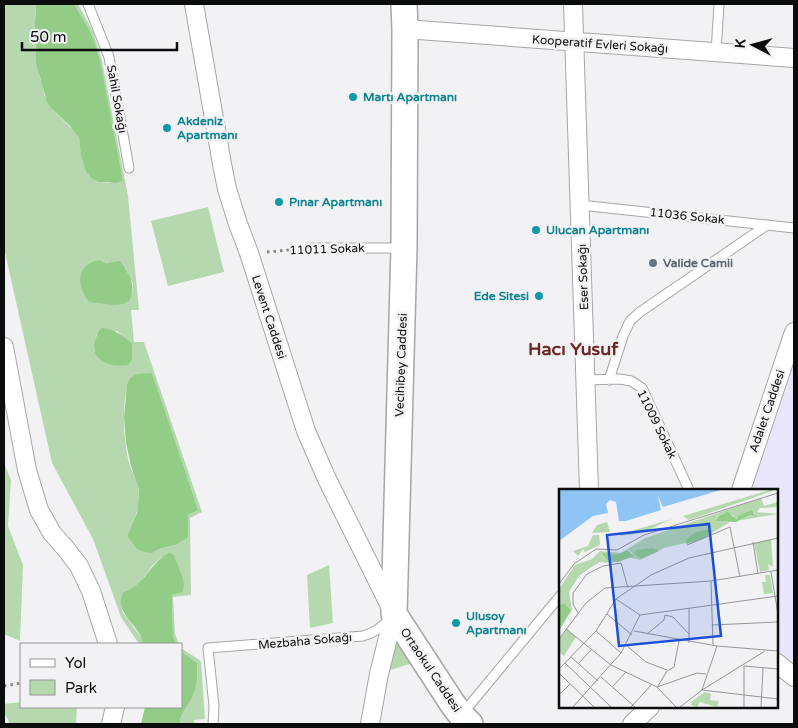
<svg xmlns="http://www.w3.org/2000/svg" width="798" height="728" font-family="'Varela Round',sans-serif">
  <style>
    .education { fill: #e9e5fb }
    .green { fill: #b6d8ae; fill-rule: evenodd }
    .forest { fill: #93cc87 }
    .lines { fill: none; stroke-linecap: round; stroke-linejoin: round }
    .lane-casing { stroke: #a6a6a8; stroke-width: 11 }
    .street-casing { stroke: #a6a6a8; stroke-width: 20 }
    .secondary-casing { stroke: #a6a6a8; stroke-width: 28 }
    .path { stroke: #868688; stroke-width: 3; stroke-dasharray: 2.5 4; stroke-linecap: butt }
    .lane { stroke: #fff; stroke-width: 9 }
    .street { stroke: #fff; stroke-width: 18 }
    .secondary { stroke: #fff; stroke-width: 25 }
    .culture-dot { fill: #0f9aa8; stroke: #f2f2f5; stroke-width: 2 }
    .worship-dot { fill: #6b7280; stroke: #f2f2f5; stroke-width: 2 }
    .labels { text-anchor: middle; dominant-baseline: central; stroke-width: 5; stroke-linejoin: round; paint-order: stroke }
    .street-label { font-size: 12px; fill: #0b0c0c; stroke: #f2f2f5 }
    .culture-label { font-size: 12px; font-weight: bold; fill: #0d838f; stroke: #f2f2f5; text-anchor: start }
    .worship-label { font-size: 12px; font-weight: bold; fill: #5b616d; stroke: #f2f2f5; text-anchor: start }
    .district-label { font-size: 18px; font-weight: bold; fill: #6b2525; stroke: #f2f2f5 }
    .inset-road { fill: none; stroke: #969698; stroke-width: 1 }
    .view { fill: #1d4ed8; fill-opacity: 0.15; stroke: #1d4ed8; stroke-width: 2.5 }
    .inset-edge { fill: none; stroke: #0b0c0c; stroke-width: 2.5 }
  </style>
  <rect width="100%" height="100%" fill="#f2f2f5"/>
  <!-- education -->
  <path class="education" d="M794,332V668L777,658V490H741Z"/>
  <!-- green -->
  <path class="green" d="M4,4H36L35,15V47L40,78L43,86L44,94L51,108L75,132L79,138L80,147L99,182L115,183L123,180L91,33L74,4H78L93,32L102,61L128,196L139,310H131L134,342H144L202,512L190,518L191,595L173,597L175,634L179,644H177L173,636L172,595L180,593L184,583L175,557H162C160,559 158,560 156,562C145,573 140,588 123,592C120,598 121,607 123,613L143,640V644H139L121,617L93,539L52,463L4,248ZM99,260L126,269L133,284L132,292ZM117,331L132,343L94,351L96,335ZM130,378L198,509L188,515L175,545L159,549L152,553L133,542L127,536C133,522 141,507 139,492C138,483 133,474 130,466C123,443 121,400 130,378Z
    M208,207L224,272L168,286L151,221Z
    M4,463L11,480L8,526L23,565L20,641L4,634Z
    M329,565L333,623L310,628L307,575Z
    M396,637L416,662L387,671Z
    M181,648L201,661L205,719L194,720L195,724H180C180,716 183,713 187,706C195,693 200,678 197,663L181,651Z
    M21,702V707H77L76,724H9L8,719L4,714V704Z"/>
  <!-- forest -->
  <path class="forest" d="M36,4H74L91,33L100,61L123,181L115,183L107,182H99L91,178L86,171L81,155L79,138L70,126L51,108L47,102L36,63L35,23Z
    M99,260L107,263L120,261C131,277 135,282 130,300L123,304L115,305L89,302C77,286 75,265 99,260Z
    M101,328C115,329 122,335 132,343V359L128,365C101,369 84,353 101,328Z
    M152,373L198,510L188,515V537L175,545L159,549L152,553L144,552L137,549L127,536L137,513L139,498V490L131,466L126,443L124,417L127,385L130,378L137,374Z
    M169,553L173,554L175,557L183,579L184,583L183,591L180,593L172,595L173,636L177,644H143C141,625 113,615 123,592C144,587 150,562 169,553Z
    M181,651L197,663C199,678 196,693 187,706C183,713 180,716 180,724H141L145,707H181Z"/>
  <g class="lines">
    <!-- lane casing -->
    <g class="lane-casing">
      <path id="lane" d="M88,4L109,57L129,168
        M716,52L719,4
        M580,205L794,228
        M311,248H401
        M586,380L620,379L631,381L642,388L689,490
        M609,380L623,336L630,321L640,312L767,225
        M463,713L560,596
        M213,724L214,706L208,648L363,636C376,632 380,628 390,619"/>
    </g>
    <!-- street casing -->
    <g class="street-casing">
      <path id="street" d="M194,4L222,164L227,189L238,224L249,253L306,431L326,477L394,614L379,674L370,724
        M573,4L589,490
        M405,29L794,58
        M4,347L27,470L39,510L52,533L66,549L79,566L91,591L108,644
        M741,490L794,332
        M777,663L794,677
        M111,724L115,707
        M632,724L650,707"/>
    </g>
    <!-- secondary casing -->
    <g class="secondary-casing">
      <path id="secondary" d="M404,4L405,29L404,247L394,614L452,703L461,715L470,724"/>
    </g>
    <!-- path -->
    <path class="path" d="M267,252L298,249
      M4,686L21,683"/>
    <!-- lane -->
    <use href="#lane" class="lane"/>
    <!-- street -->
    <use href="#street" class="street"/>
    <!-- secondary -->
    <use href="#secondary" class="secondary"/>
  </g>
  <!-- markers -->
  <g class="culture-dot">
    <circle cx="353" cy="97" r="5"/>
    <circle cx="167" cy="128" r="5"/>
    <circle cx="279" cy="202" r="5"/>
    <circle cx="536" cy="230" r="5"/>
    <circle cx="539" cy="296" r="5"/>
    <circle cx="456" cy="623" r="5"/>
  </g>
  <circle class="worship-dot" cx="653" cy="263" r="5"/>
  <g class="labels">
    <!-- street labels -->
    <g class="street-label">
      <text transform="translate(600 44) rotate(4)">Kooperatif Evleri Sokağı</text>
      <text transform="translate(117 99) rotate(80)">Sahil Sokağı</text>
      <text transform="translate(687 216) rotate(6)">11036 Sokak</text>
      <text transform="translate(327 249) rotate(-2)">11011 Sokak</text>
      <text transform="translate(583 277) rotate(-92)">Eser Sokağı</text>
      <text transform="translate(269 317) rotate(72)">Levent Caddesi</text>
      <text transform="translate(401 365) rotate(-88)">Vecihibey Caddesi</text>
      <text transform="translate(767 411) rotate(-71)">Adalet Caddesi</text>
      <text transform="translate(657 424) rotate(64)">11009 Sokak</text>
      <text transform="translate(305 641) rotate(-5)">Mezbaha Sokağı</text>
      <text transform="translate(431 670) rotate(56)">Ortaokul Caddesi</text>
    </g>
    <!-- culture labels -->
    <g class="culture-label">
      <text x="363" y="97">Martı Apartmanı</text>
      <text x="177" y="121">Akdeniz<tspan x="177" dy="14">Apartmanı</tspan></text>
      <text x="289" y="202">Pınar Apartmanı</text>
      <text x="546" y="230">Ulucan Apartmanı</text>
      <text x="529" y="296" text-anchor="end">Ede Sitesi</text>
      <text x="466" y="616">Ulusoy<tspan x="466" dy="14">Apartmanı</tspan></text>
    </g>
    <!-- worship labels -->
    <g class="worship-label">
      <text x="663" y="263">Valide Camii</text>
    </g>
    <!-- district labels -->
    <g class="district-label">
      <text x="573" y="349">Hacı Yusuf</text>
    </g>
  </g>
  <!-- overview -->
  <g transform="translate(559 489)">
    <rect width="219" height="219" fill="#f2f2f5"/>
    <path d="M219,0L130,31L124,27L214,0ZM202,9L205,17L219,13V18L201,19L198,23L219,25L171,33L143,50L105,59L81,71L69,68L53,74L41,73L28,81L20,87L10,103L13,121L0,142L2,132L12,121L5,114L0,117V100L16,76L33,70L41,62L62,64L86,49ZM191,22L196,24V28L191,26L177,33L157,32L158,27L166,24L174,26L176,32ZM69,61L74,65L60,72L48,71L42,65L57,66ZM113,30L83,44L61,47L62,45ZM48,33L51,43L33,44L38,36ZM34,46H40L41,56L26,63L24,60L19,67L14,62L29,57ZM212,50L214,78L209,75L210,81L201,83L195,54ZM206,86H211L214,104L205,105L203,93H207ZM8,140L17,148L5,167L0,163V151ZM146,203L152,205L151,211L160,212L158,218L141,213L138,218L132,216L133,212Z" fill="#b6d8ae" fill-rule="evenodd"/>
    <path d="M193,21L197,28L191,26L177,33L157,32L159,27L169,23L178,31L179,27ZM151,40L153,44L143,50L127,55V50L137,43ZM94,59L100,62L82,70L75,64L77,61ZM68,61L75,67L59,73L48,71L42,64L57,66ZM5,114L12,121L0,140V117Z" fill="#93cc87"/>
    <path d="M0,0H165L104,18L99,7L102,21L67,32H60L57,13L51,11L47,15L49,24L34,27L0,52Z" fill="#8ec5f5"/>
    <path class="inset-road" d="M194,53L199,85M128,56L171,38L181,88M212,83L219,125M152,92L154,156M0,95L15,75L37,60L58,61L85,46L219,4M57,110L81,126L219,107M19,124L14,115V104L28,85L44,77L62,74L69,99M48,125L73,146M106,126L114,128L130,145M153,136L219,133M7,140L52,176L98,198L138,184L147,185M37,142L62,164M75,142L158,157M88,145L105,131L106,126M0,150L27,114L46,99L152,92L219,81M130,154V119M67,156L87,173L108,181M12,168L39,192M6,174L52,218M19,175L33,160M0,180L37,142L57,110L92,86L130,69L219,49M0,184L35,218M42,188L76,218M54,197L67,183M99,197L108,182L115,178L120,152M98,198L117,218M143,201L219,210M143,201L158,157L219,162M0,206L11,195M14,218L62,164L81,126M72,218L93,195M121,218L143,201L206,162M185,218V177L219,180M202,218L204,179"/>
    <path class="view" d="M150,35L162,147L60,157L48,46Z"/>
    <rect width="219" height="219" class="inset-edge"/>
  </g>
  <!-- border -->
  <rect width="798" height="728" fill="none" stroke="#0b0c0c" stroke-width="10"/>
  <!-- legend -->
  <rect x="20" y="643" width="162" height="65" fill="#f2f2f5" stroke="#969698"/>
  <rect x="30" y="659" width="25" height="8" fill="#ffffff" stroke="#969698"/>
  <text x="65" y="668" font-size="15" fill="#0b0c0c">Yol</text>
  <rect x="30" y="680" width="25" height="15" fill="#b6d8ae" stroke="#969698"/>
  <text x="65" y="693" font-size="15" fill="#0b0c0c">Park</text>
  <!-- north arrow -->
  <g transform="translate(753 45) rotate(276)" stroke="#f2f2f5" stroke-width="4" paint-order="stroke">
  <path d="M0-4L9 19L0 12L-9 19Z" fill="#0b0c0c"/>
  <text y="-8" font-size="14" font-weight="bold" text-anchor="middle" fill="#0b0c0c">K</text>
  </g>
  <!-- scale -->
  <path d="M22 42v8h155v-8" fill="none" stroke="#0b0c0c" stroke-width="2.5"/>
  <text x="30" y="42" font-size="15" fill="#0b0c0c" stroke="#f2f2f5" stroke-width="4" paint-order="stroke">50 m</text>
</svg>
